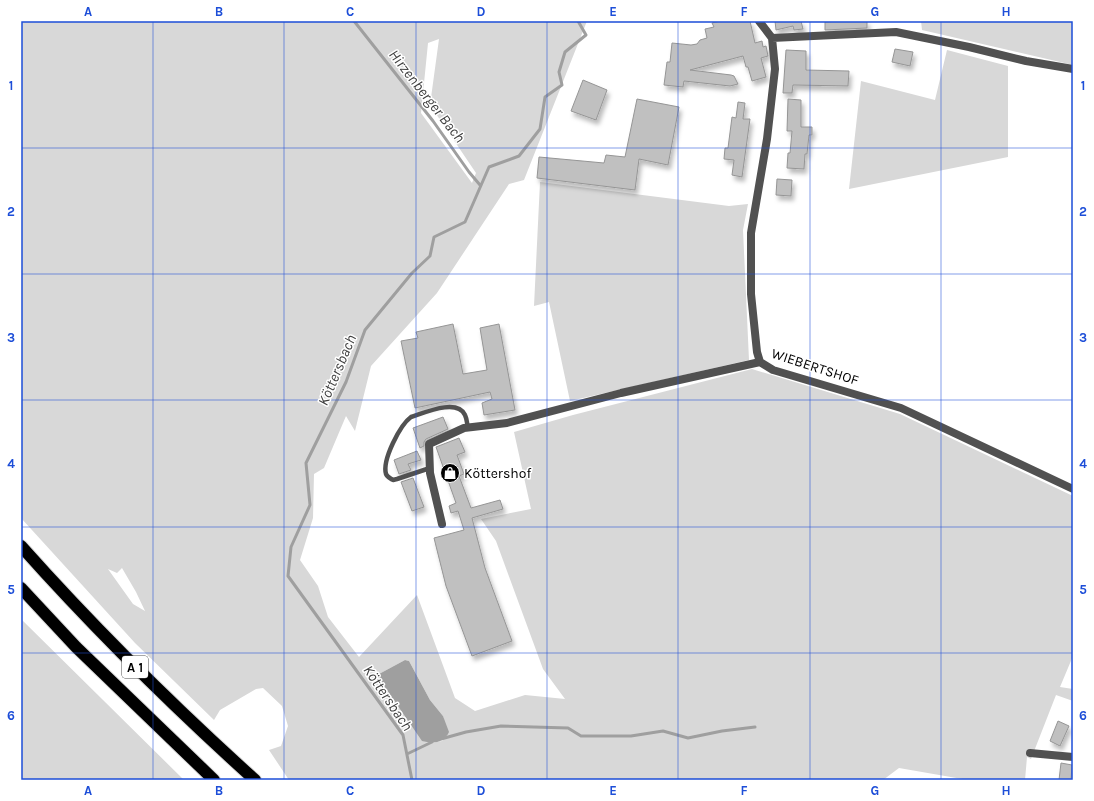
<svg xmlns="http://www.w3.org/2000/svg" width="1094" height="801" font-family="Karla,sans-serif">
  <style>
    .green { fill: #d8d8d8; fill-rule: evenodd }
    .water { fill: #9f9f9f }
    .lines { fill: none; stroke-linecap: round; stroke-linejoin: round }
    .stream { stroke: #9f9f9f; stroke-width: 3 }
    .building { fill: #c0c0c0; stroke: #959595; filter: url(#shadow) }
    .motorway-casing { stroke: #dbdbdb; stroke-width: 14 }
    .service { stroke: #515151; stroke-width: 4.5 }
    .minor { stroke: #515151; stroke-width: 8 }
    .motorway { stroke: #000; stroke-width: 12 }
    .grid { fill: none; stroke: #1d4ed8; stroke-width: 1; stroke-opacity: 0.55 }
    .labels { text-anchor: middle; dominant-baseline: central; stroke-width: 3; stroke-linejoin: round; paint-order: stroke }
    .shield { fill: #fff; stroke: #4c4c4c; stroke-width: 1 }
    .shield-label { font-size: 13px; font-weight: bold; fill: #000 }
    .street-label { font-size: 14px; fill: #000; stroke: #fff }
    .poi-label { font-size: 14px; fill: #000; stroke: #fff; text-anchor: start }
    .water-label { font-size: 15px; font-style: italic; fill: #404040; stroke: #fff }
    .neatline { fill: none; stroke: #1d4ed8; stroke-width: 1.5 }
    .grid-label { font-size: 13px; text-anchor: middle; font-weight: bold; fill: #1d4ed8 }
  </style>
  <defs>
    <filter id="shadow"><feDropShadow dx="2.5" dy="4.5" stdDeviation="2" flood-color="#0004"/></filter>
  </defs>
  <rect width="100%" height="100%" fill="#fff"/>
  <!-- green -->
  <path class="green" d="M21,21H587L524,180L509,184L437,293L371,366L355,431L346,416L324,468L314,474L313,518L300,560L318,586L328,617L359,657L417,595L455,698L475,711L525,695L565,699L543,669L496,541L481,519L531,509L514,432L573,415L752,369L900,414L1073,496V656L1060,687L1073,689V701L1056,695L1031,759L1027,757L1025,780H968L899,768L883,780H289L269,750L281,746L288,726L282,706L263,688L256,689L220,710L214,720L135,643L21,518ZM439,39L430,105L476,173L472,183L421,113L428,43ZM122,568L136,592L145,611L133,604L108,569L117,573ZM405,660L409,661L430,700L443,716L447,736L442,741L430,743L379,674Z
    M921,21H1073V65L922,30Z
    M947,50L1008,66V157L849,189L861,81L935,100Z
    M540,182L729,206L748,204L743,230L749,360L570,401L549,302L534,306Z
    M21,619L184,780H21Z"/>
  <!-- water -->
  <path class="water" d="M405,660L409,661L430,700L443,716L449,732C444,743 433,744 422,741L378,677L379,674Z"/>
  <g class="lines">
    <!-- stream -->
    <path class="stream" d="M354,21L433,121L469,172L480,185
      M441,739L466,732L501,726L568,728L581,736H631L663,731L688,738L722,731L755,727
      M407,754L432,742
      M412,780L403,735L288,576L291,547L310,505L306,463L346,382L365,330L412,273L430,256L434,237L465,222L489,167L519,156L540,129L545,97L562,85L559,72L565,52L586,35L578,21"/>
  </g>
  <!-- building -->
  <path class="building" d="M720,21H750L755,43L762,41L763,47L766,46L768,56L761,58L766,77L752,81L748,67H746L743,56L690,70L731,75L734,76L738,84L730,86L684,81L683,87L664,85L667,62H670L672,43L691,45L697,44L700,40L707,38L705,29L714,27L712,23Z
    M775,21H801L803,29L794,30L793,26L776,30Z
    M838,21H867V28L825,30V22Z
    M895,49L913,52L910,66L892,62Z
    M786,50L806,51V70L849,71L848,86L793,85L792,93H783Z
    M583,80L607,90L596,120L571,111Z
    M637,99L679,107L668,165L639,159L635,190L537,178L539,157L604,163L606,155L625,157Z
    M788,99L801,100V127H812V135H809L807,154H805L804,169L787,168L788,153H790L792,131H787Z
    M738,102L745,103L743,119H750L742,177L732,175L734,160L724,159L725,148H728L732,117L736,118Z
    M777,179L792,180L791,196L776,195Z
    M453,324L463,374L487,370L480,328L499,324L515,410L484,415L482,403L492,399L490,392L415,408L401,341L418,338L416,332Z
    M443,417L448,429L426,439L424,442V446L420,448L413,428Z
    M459,438L465,452L457,455L464,474L459,476L471,508L500,500L503,509L472,518L485,568L512,641L472,656L446,586L434,538L464,530L458,511L451,513L449,506L456,503L436,447Z
    M417,451L421,460L408,464L411,470L399,474L394,460Z
    M413,478L424,507L412,511L401,482Z
    M1058,721L1069,726L1060,746L1050,741Z
    M1061,763L1072,765L1071,780H1059Z"/>
  <g class="lines">
    <!-- motorway casing -->
    <g class="motorway-casing">
      <path id="motorway" d="M21,546C95,629 173,706 255,780
        M21,588L76,647L214,780"/>
    </g>
    <!-- service -->
    <path class="service" d="M430,468L397,479L393,480C390,478 387,477 386,474C382,460 400,425 411,417C424,413 457,398 465,415C467,419 467,424 468,428"/>
    <!-- minor -->
    <path class="minor" d="M759,21L772,38L775,69L767,139L751,233V294L757,352L760,362L773,370L901,408L1073,489
      M772,38L896,32L969,47L1026,61L1073,69
      M442,524L430,473L429,444L464,428L507,423L621,393L760,362
      M1030,753L1073,757"/>
    <!-- motorway -->
    <use href="#motorway" class="motorway"/>
  </g>
  <!-- grid -->
  <path class="grid" d="M153,21V780M284,21V780M416,21V780M547,21V780M678,21V780M810,21V780M941,21V780M21,148H1073M21,274H1073M21,400H1073M21,527H1073M21,653H1073"/>
  <!-- icons -->
  <defs>
    <g id="shop-disc" transform="scale(1)"><circle r="9.5" fill="#000" stroke="#fff"/><path d="M-5-2.5h2.3a2.7 3.5 0 0 1 5.4 0H5L5.5 6h-11ZM-1.5-2.5h3a1.5 2.3 0 0 0-3 0Z" fill="#fff"/></g>
  </defs>
  <g fill-rule="evenodd">
    <use href="#shop-disc" x="450" y="473"/>
  </g>
  <g class="labels">
    <!-- shield labels -->
    <rect class="shield" x="122" y="656" width="26" height="22" rx="3"/>
    <g class="shield-label">
      <text x="135" y="667">A 1</text>
    </g>
    <!-- street labels -->
    <g class="street-label">
      <text transform="translate(815 367) rotate(18)">WIEBERTSHOF</text>
    </g>
    <!-- poi labels -->
    <g class="poi-label">
      <text x="464" y="473">Köttershof</text>
    </g>
    <!-- water labels -->
    <g class="water-label">
      <text transform="translate(427 96) rotate(52)">Hirzenberger Bach</text>
      <text transform="translate(337 370) rotate(-67)">Köttersbach</text>
      <text transform="translate(388 698) rotate(56)">Köttersbach</text>
    </g>
  </g>
  <!-- border -->
  <rect width="1094" height="801" fill="none" stroke="#ffffff" stroke-width="44"/>
  <rect x="22" y="22" width="1050" height="757" class="neatline"/>
  <g class="grid-label">
    <text x="88" y="16">A</text>
    <text x="219" y="16">B</text>
    <text x="350" y="16">C</text>
    <text x="481" y="16">D</text>
    <text x="613" y="16">E</text>
    <text x="744" y="16">F</text>
    <text x="875" y="16">G</text>
    <text x="1006" y="16">H</text>
    <text x="11" y="90">1</text>
    <text x="1083" y="90">1</text>
    <text x="11" y="216">2</text>
    <text x="1083" y="216">2</text>
    <text x="11" y="342">3</text>
    <text x="1083" y="342">3</text>
    <text x="11" y="468">4</text>
    <text x="1083" y="468">4</text>
    <text x="11" y="594">5</text>
    <text x="1083" y="594">5</text>
    <text x="11" y="720">6</text>
    <text x="1083" y="720">6</text>
    <text x="88" y="795">A</text>
    <text x="219" y="795">B</text>
    <text x="350" y="795">C</text>
    <text x="481" y="795">D</text>
    <text x="613" y="795">E</text>
    <text x="744" y="795">F</text>
    <text x="875" y="795">G</text>
    <text x="1006" y="795">H</text>
  </g>
</svg>
